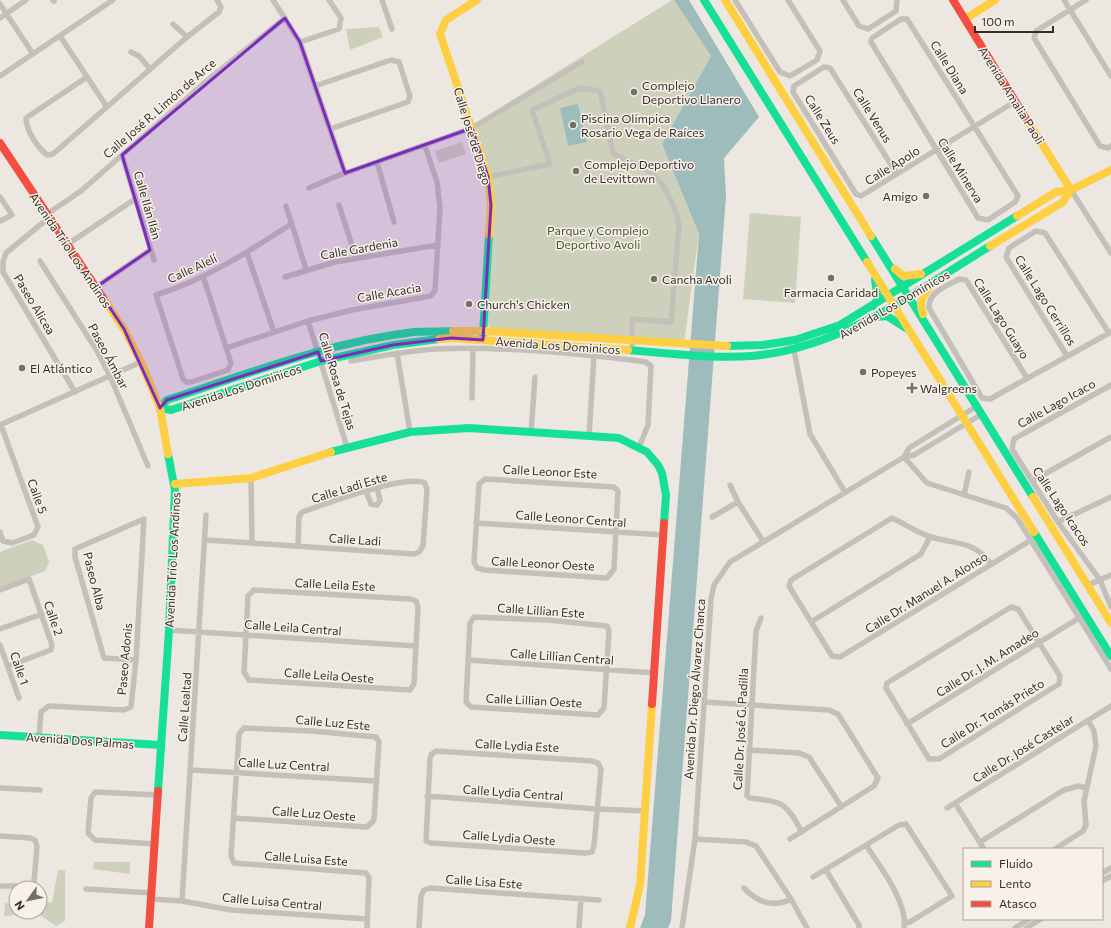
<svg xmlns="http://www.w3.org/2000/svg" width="1111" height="928" font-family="Commissioner,sans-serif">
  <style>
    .green { fill: #cdd1bc }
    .water { fill: #9ebcbc }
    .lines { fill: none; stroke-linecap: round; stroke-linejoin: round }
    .street { stroke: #c5bfba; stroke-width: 5.5 }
    .fast { stroke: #16e098; stroke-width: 8 }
    .slow { stroke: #ffcf43; stroke-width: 8 }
    .jam { stroke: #f24e42; stroke-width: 8 }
    .marked { fill: #7b2cbf; fill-opacity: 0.2; stroke: #7b2cbf; stroke-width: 3; stroke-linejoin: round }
    .poi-dot { fill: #756e69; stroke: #f8f1e9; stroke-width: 1.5 }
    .labels { text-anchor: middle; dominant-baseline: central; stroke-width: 3; stroke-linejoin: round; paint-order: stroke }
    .street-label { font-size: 12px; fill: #352d28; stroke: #f8f1e9 }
    .poi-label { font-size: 12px; fill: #352d28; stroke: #f8f1e9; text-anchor: start }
    .park-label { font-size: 12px; fill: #45522e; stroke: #f8f1e9 }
  </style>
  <rect width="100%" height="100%" fill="#ece7e1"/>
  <!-- green -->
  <path class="green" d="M672,0H674L711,56L662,144L699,234L684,343L491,328L488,324V315L493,205L475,128L479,121Z
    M379,27L383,37L350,50L346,29Z
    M462,142L466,154L439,163L435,151Z
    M750,213L801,217L795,303L743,299Z
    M32,540L43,545L49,562L45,571L0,588V552Z
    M94,862H130V874L93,869Z
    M58,870H65V921L56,926L37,913L4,916L5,903L16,905V912H40L41,900L52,903Z"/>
  <!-- water -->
  <path class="water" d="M674,0H689L759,117L724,158L726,196L671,921L668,928H640L645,915L699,234L662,144L711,56Z
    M578,104L587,142L568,146L560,108Z"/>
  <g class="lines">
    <!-- street -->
    <path class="street" d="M53,0L54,1
      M273,0L300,42L345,173
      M382,0L392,29
      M735,0L780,72L790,76L817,60L820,51L788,0
      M843,0L859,26L868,29L896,11L897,0
      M1064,0L1111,76
      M1086,0L1036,31L1034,38L1100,146L1108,148L1111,146
      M0,4L33,54
      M0,18L26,0
      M901,19H907L1018,196L1015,202L988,220L978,218L871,42L872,38Z
      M173,24L187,37
      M60,36L107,107
      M300,42L339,29L341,18L329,0
      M131,52L139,56L150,69
      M0,76L113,0
      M87,77L26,118C26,130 37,147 47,155L53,154L187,37L219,12L221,7L217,0
      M315,86L391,60L399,62L410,96L408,102L330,129
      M122,155L154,260
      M377,162L394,222
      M897,174L830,68L824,67L794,86L793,92L856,194L861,196L1016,101
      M488,177L550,164L532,110L580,88L600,91L613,153C625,161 646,167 655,176C666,186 677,212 679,226L671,322L632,319V350
      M309,188L337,176L472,128L582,62
      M1071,190L1111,253
      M0,197L12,215L0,221
      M339,205L356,258
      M286,206L306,269
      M68,244L135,199
      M247,253L274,332
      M40,261L97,351L110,376L148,466
      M203,276L231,363L228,370L191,382H186L183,379L156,295C205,280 248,252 291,224
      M285,277L335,262L438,245
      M96,287L150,250
      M308,321L347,447
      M226,348L308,321L352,310L431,296L435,290L440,208L437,182L425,146
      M794,350L810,434L845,492
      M397,353L410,432
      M1067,356L1006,257L1009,248L1036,231L1045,233L1109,333
      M351,361C379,356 407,351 436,349C505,346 577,353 646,362L651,366L648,425L640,445
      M1027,378L966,280L959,279C947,286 928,292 929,308L982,398L990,399L1111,332
      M1111,385L1014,439L1012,449L1058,522L1100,580L1111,607
      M75,392L3,272V262L6,253L45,221L53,210L81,191L203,84L285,18
      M472,398L473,349
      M0,425L141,362
      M531,433L535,377
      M589,437L594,355
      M904,457L927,483L1006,508L1017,518L1111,669
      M904,457L909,448L977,406
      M251,478L252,543
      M485,479L614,487L618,491L614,569L607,578L485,570L477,568L474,562L479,484Z
      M1032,481L1111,437
      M730,485L738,502L763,541
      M366,491L371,504L377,505L380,500L377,488
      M964,495L969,472
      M712,517L738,502
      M1058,522L1111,497
      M476,523L664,535
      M0,532L3,541L12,543L34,535L38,527L1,425
      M206,540L414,554L419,552L423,546L427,490L425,483C403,474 327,504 302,512L299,517L298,546
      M991,564C974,540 957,545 931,537C918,533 905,524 892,518L791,580L789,586L832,656L840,657L1031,540
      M1088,585L1111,575
      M0,590L29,579L52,645L51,650L8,666
      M254,590L410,599L416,601L418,607L414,684L410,690L249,680L244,672L248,596Z
      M1011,607L1018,609L1060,676L1059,684L939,759H929L886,688L887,683Z
      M474,617L548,620L607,626L609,631L604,708L598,715L471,707L466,702L470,623Z
      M761,618L756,631L747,796L750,798C784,802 785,802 802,832
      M811,622L921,554L930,537
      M0,629L42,614
      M169,630L416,646
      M0,645L19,698
      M468,660L655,673
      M704,702L829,710L838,714L878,778L874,786L790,839
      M907,724L1079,618
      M39,737L41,712L49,706L124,710L131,707L136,660L144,519L75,549V557L104,658L136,660
      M749,750L799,753L809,757L841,806
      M436,751L592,761L598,763L601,769L594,845L592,852L585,853L431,843L426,841L430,759L431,755Z
      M191,770L376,781
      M0,788L40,790
      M427,796L597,809L646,811
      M955,803L984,849
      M947,808L1111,706
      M234,818L367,827L374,820L379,742L376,737L312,731L244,728L239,734L231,856L234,863L366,873L369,878L367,928
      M0,836L30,838L35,840L37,846L34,882L30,886H0
      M695,839L746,842L756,846L791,899L807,928
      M980,842L1064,790L1079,786L1086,788
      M155,844L95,840L88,833L91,798L95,792L158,795
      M866,845C880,867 908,902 904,928
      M1055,849L1083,831L1086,825L1084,801L1096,746L1094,731L1088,720
      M826,870L859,925V928
      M1102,873L1111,868
      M813,877L899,825L906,824L952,896L910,922L905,923
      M1102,881L1111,876
      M744,888C758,903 773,908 791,899
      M86,889L152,893
      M151,899L182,901L231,910L367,919
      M182,901L206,515
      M419,928L421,896L424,890L430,888L599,900
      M579,928L581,898
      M682,928L695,839L711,599L714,585L730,562L904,457L914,455L982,414
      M1015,928L1029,919
      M1026,928L1041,919"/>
    <!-- fast -->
    <path class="fast" d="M704,0L867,262
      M871,236L1033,497
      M873,306L878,299L875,280
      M876,317L887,316L906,328
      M483,335L489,235
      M727,346L763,345L795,340L840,325L1017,216
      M628,350C668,353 711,359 752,356C842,348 915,292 990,246
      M160,408L167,400C248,374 329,342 414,332C427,331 440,332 453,331
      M160,408L171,410L321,361L393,345L439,339
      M331,452L410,432L469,428L619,438L647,452L658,465L662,473L666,495L664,523
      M1034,532L1111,656
      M0,735L160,745
      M158,791L169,630L175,490L168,454"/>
    <!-- slow -->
    <path class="slow" d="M477,0L446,20L440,34L488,177L491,205L489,235
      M725,0L871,236
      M965,19L995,0
      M1025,117L1071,190
      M1017,216L1056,192L1071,190L1111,170
      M990,246L1063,202L1071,190
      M867,262L1034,532
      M895,269L903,276L921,274
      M103,298L124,329L141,362L160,408L168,454
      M923,314C918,302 923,295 931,286
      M453,331H484L727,346
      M439,339L451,338L628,350
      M175,484L251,478L331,452
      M1033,497L1111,623
      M630,928L640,885L652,704"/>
    <!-- jam -->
    <path class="jam" d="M953,0L1025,117
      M0,143L103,298
      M652,704L664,523
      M149,928L158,791"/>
  </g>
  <!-- marked area -->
  <path class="marked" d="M285,18L300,42L345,173L472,128L488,177L491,205L483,340L451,338L393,345L321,361L318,352L167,400L160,408L124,329L96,287L150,250L122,155Z"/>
  <!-- markers -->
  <g class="poi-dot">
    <circle cx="634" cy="92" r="4"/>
    <circle cx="573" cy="125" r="4"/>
    <circle cx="576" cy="171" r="4"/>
    <circle cx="926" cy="196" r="4"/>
    <circle cx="831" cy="278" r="4"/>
    <circle cx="654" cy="279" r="4"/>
    <circle cx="469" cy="304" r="4"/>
    <circle cx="22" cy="368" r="4"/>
    <circle cx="863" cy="372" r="4"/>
    <path d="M910 382h4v4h4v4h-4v4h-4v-4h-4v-4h4z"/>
  </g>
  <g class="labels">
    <!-- street labels -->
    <g class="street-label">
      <text transform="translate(950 67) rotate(58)">Calle Diana</text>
      <text transform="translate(1012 95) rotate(58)">Avenida Amalia Paoli</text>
      <text transform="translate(159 108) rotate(-41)">Calle José R. Limón de Arce</text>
      <text transform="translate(873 115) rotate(58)">Calle Venus</text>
      <text transform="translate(823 119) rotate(58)">Calle Zeus</text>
      <text transform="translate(473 136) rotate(73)">Calle José de Diego</text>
      <text transform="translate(892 165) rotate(-32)">Calle Apolo</text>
      <text transform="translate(961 170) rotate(58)">Calle Minerva</text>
      <text transform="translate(148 205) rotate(74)">Calle Ilán Ilán</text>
      <text transform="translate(359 248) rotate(-10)">Calle Gardenia</text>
      <text transform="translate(71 250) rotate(56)">Avenida Trío Los Andinos</text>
      <text transform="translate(192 268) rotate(-25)">Calle Alelí</text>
      <text transform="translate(389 292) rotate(-10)">Calle Acacia</text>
      <text transform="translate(1046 300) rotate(58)">Calle Lago Cerrillos</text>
      <text transform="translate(35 304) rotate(59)">Paseo Alicea</text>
      <text transform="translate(894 304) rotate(-30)">Avenida Los Dominicos</text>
      <text transform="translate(1002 318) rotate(58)">Calle Lago Guayo</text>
      <text transform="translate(558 345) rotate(4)">Avenida Los Dominicos</text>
      <text transform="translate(109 356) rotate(62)">Paseo Ámbar</text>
      <text transform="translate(338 381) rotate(73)">Calle Rosa de Tejas</text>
      <text transform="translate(241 387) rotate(-18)">Avenida Los Dominicos</text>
      <text transform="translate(1056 403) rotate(-29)">Calle Lago Icaco</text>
      <text transform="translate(550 471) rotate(3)">Calle Leonor Este</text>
      <text transform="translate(349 487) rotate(-17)">Calle Ladi Este</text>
      <text transform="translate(38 496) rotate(70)">Calle 5</text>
      <text transform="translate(1062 506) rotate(56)">Calle Lago Icacos</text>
      <text transform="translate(571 518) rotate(4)">Calle Leonor Central</text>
      <text transform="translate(355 539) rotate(4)">Calle Ladi</text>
      <text transform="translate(172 560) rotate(-87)">Avenida Trío Los Andinos</text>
      <text transform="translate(543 563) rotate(3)">Calle Leonor Oeste</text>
      <text transform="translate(95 581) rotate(76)">Paseo Alba</text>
      <text transform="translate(335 584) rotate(3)">Calle Leila Este</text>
      <text transform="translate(926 592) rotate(-32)">Calle Dr. Manuel A. Alonso</text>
      <text transform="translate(541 610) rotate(4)">Calle Lillian Este</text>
      <text transform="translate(54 618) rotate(71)">Calle 2</text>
      <text transform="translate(293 627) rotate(4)">Calle Leila Central</text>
      <text transform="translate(562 656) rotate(4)">Calle Lillian Central</text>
      <text transform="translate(124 659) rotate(-85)">Paseo Adonis</text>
      <text transform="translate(987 662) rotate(-32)">Calle Dr. J. M. Amadeo</text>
      <text transform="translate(20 668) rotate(71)">Calle 1</text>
      <text transform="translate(329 675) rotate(4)">Calle Leila Oeste</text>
      <text transform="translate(694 689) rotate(-86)">Avenida Dr. Diego Álvarez Chanca</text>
      <text transform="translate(534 700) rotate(3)">Calle Lillian Oeste</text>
      <text transform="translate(184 707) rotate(-86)">Calle Lealtad</text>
      <text transform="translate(992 713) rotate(-32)">Calle Dr. Tomás Prieto</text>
      <text transform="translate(333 722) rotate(5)">Calle Luz Este</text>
      <text transform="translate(740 729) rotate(-87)">Calle Dr. José G. Padilla</text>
      <text transform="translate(80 740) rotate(4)">Avenida Dos Palmas</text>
      <text transform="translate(517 745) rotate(3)">Calle Lydia Este</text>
      <text transform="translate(1023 748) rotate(-32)">Calle Dr. José Castelar</text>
      <text transform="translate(284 764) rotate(3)">Calle Luz Central</text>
      <text transform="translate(513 792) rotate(4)">Calle Lydia Central</text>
      <text transform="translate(314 813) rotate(4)">Calle Luz Oeste</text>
      <text transform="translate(509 837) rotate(4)">Calle Lydia Oeste</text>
      <text transform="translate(306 858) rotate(4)">Calle Luisa Este</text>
      <text transform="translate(484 881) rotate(4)">Calle Lisa Este</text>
      <text transform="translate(272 901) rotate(5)">Calle Luisa Central</text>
    </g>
    <!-- poi labels -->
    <g class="poi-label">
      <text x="642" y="85">Complejo<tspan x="642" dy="14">Deportivo Llanero</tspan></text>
      <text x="581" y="118">Piscina Olímpica<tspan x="581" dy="14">Rosario Vega de Raíces</tspan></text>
      <text x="584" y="164">Complejo Deportivo<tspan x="584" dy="14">de Levittown</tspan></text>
      <text x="918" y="196" text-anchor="end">Amigo</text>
      <text x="662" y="279">Cancha Avoli</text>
      <text x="831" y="292" text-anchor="middle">Farmacia Caridad</text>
      <text x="477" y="304">Church's Chicken</text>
      <text x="30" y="368">El Atlántico</text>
      <text x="871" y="372">Popeyes</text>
      <text x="920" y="388">Walgreens</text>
    </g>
    <!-- park labels -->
    <g class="park-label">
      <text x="598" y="230">Parque y Complejo<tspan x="598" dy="14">Deportivo Avoli</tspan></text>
    </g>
  </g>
  <!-- legend -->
  <rect x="963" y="848" width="140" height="72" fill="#f8f1e9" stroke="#aaa39c"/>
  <rect x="971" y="861" width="20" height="6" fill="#16e098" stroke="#aaa39c"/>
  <text x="999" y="868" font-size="12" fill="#352d28">Fluido</text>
  <rect x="971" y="881" width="20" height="6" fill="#ffcf43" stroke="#aaa39c"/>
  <text x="999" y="888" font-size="12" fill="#352d28">Lento</text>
  <rect x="971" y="901" width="20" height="6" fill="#f24e42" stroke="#aaa39c"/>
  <text x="999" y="908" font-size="12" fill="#352d28">Atasco</text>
  <!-- north arrow -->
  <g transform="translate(28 900) rotate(237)"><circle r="19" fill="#f8f1e9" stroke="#aaa39c"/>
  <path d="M0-3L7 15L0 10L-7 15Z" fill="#756e69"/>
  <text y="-6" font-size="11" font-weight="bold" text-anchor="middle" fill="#352d28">N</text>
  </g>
  <!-- scale -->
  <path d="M975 26v6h78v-6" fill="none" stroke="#352d28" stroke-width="2"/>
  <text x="981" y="26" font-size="12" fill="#352d28" stroke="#f8f1e9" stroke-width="3" paint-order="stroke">100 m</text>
</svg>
